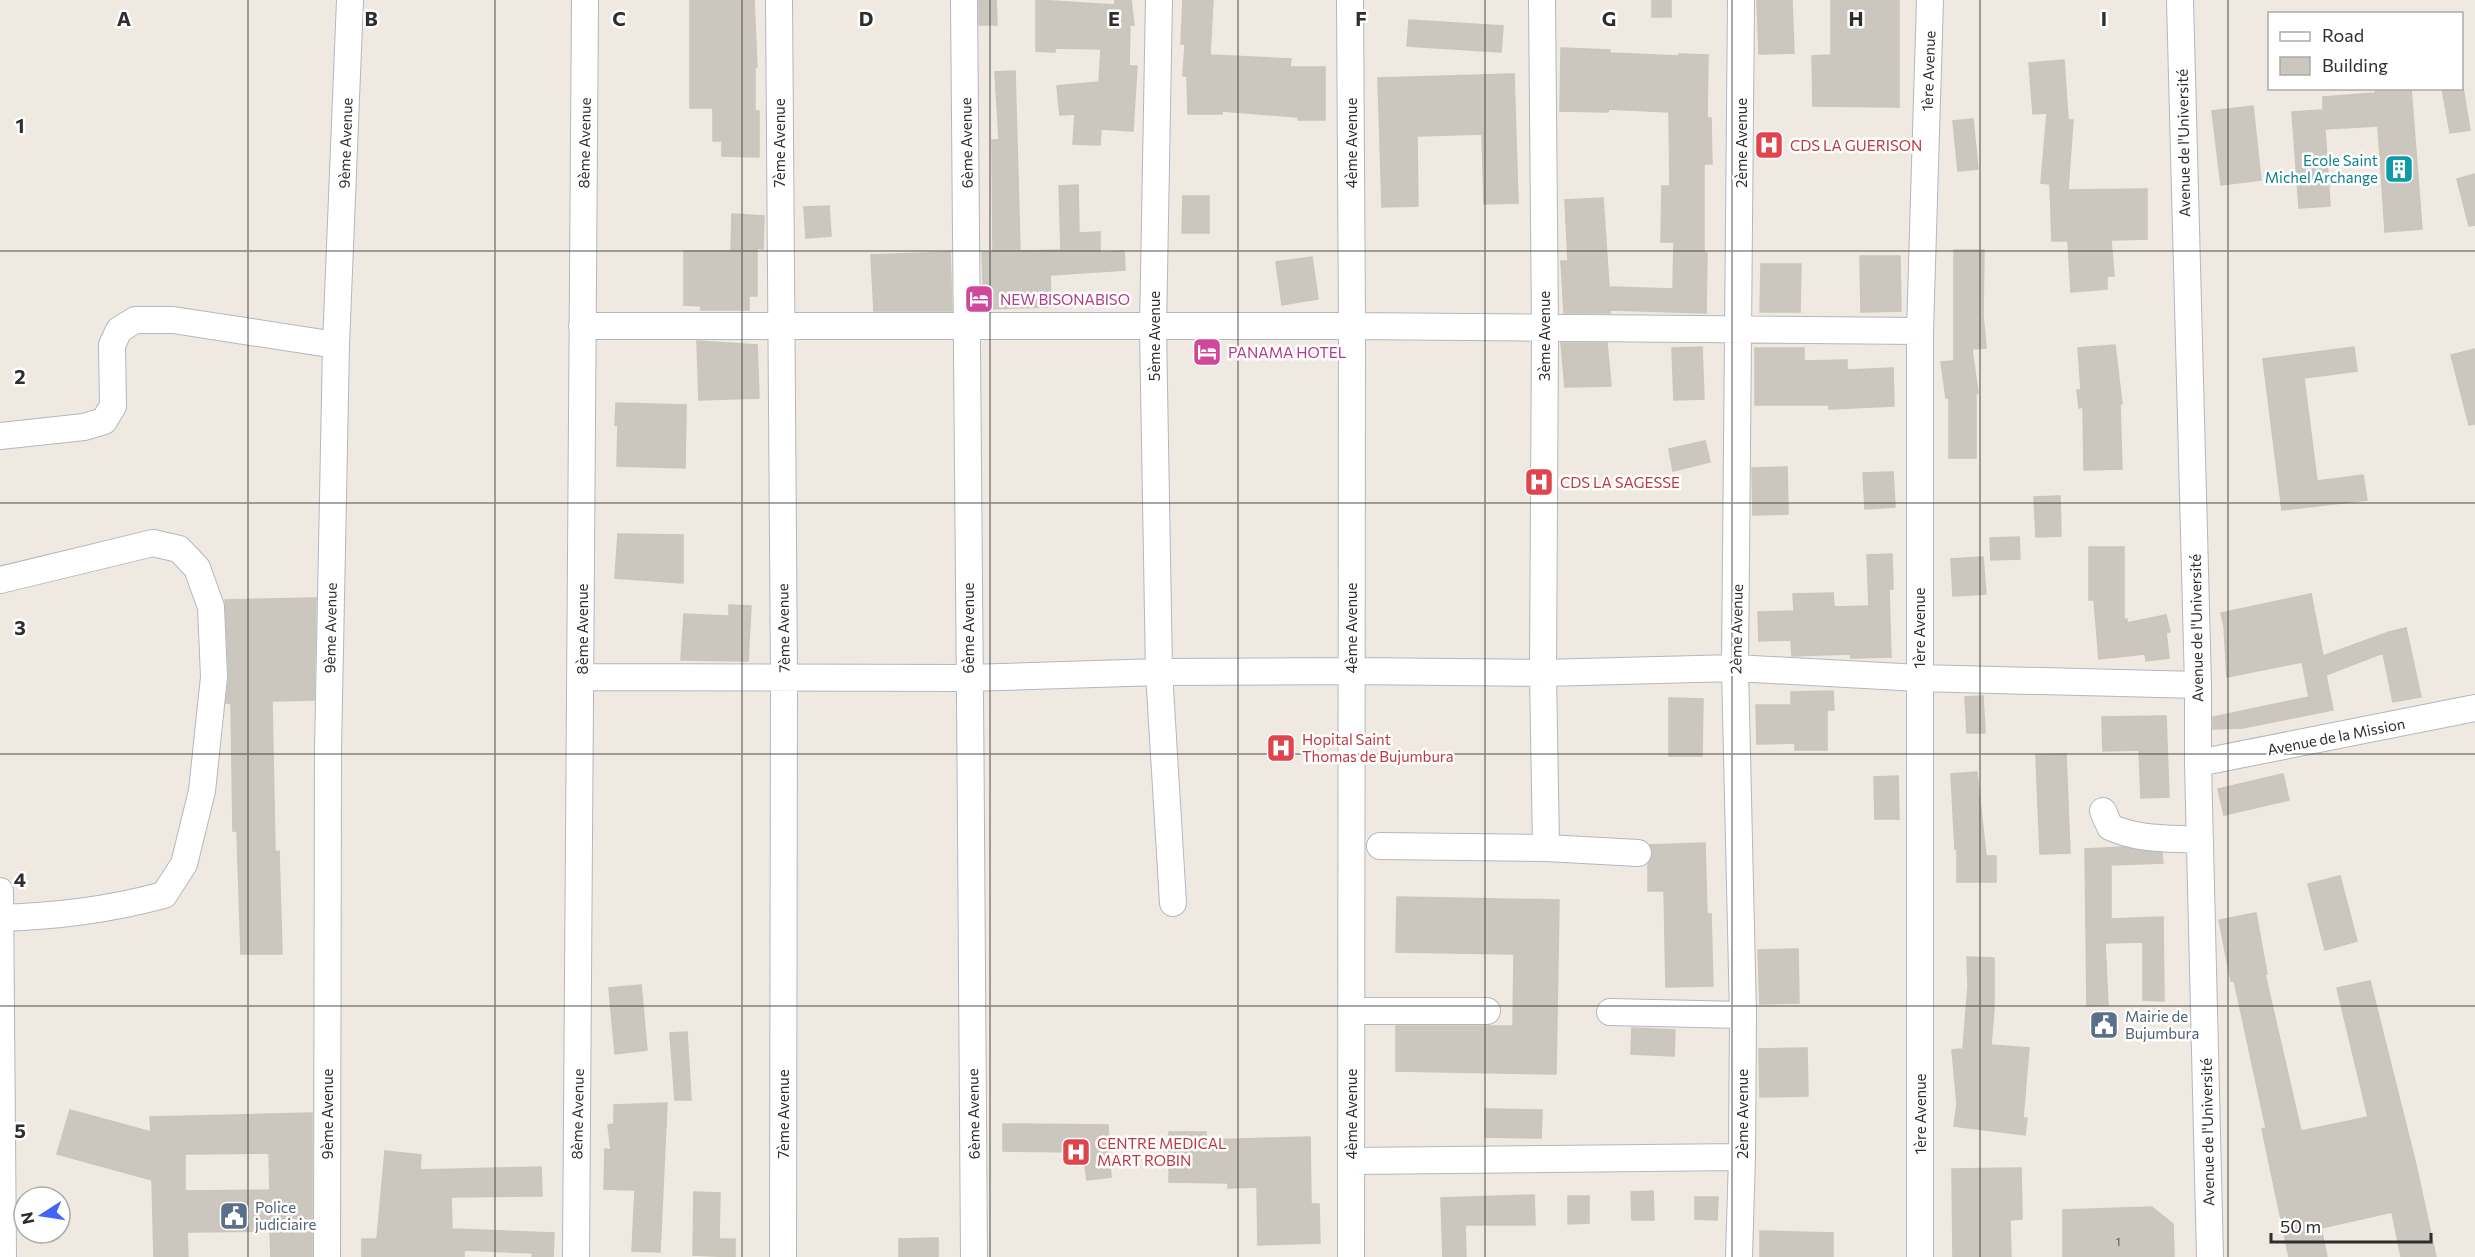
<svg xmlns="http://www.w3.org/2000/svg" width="2475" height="1257" font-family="Commissioner,sans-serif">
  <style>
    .building { fill: #cbc7bf; stroke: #cbc5ba; stroke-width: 1.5; fill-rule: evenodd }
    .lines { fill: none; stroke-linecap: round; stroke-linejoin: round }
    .minor-casing { stroke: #b4b7c1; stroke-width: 28 }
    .minor { stroke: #fff; stroke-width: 26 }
    .grid { fill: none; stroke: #2e2e2e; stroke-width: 1.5; stroke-opacity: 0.55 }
    .labels { text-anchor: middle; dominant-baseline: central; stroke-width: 5; stroke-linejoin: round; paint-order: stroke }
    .number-label { font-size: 12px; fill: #555452 }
    .street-label { font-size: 15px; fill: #2e2e2e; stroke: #fff }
    .health-label { font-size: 15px; fill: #be3a42; stroke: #fff; text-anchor: start }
    .culture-label { font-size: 15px; fill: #0d838f; stroke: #fff; text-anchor: end }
    .hotel-label { font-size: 15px; fill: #b23c85; stroke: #fff; text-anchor: start }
    .service-label { font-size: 15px; fill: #4e5e75; stroke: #fff; text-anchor: start }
    .grid-label { font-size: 20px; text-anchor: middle; font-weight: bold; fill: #2e2e2e; stroke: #fff; stroke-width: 5; stroke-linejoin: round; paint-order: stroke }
  </style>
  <rect width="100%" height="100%" fill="#efe9e1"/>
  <!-- building -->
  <path class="building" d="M690,0H754L757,67H755V111H759V157L722,156V141H713V108H690Z
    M979,0H996L997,25H979Z
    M1036,0L1115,5V0H1131L1134,25H1130L1129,66H1137L1133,131L1101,129L1100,145L1073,144L1075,114L1060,115L1057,86L1099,82L1101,49L1055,48V52L1036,51Z
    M1183,0H1213L1210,55L1291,59L1290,67H1325V120H1298V117L1222,111V114H1188L1187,76H1183L1185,44H1181Z
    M1652,0H1671V17H1652Z
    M1757,0H1792L1794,53L1759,54Z
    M1831,0H1899V107L1813,106L1812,56L1831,55Z
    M1409,20L1503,26L1501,52L1407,46Z
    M1561,48L1610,50V53L1679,56V54L1708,55L1707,118H1711L1712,164H1704V253H1707L1706,313L1610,310V313H1564L1561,261H1568L1565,200L1603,198L1609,287L1673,289L1674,242H1661L1662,186H1670L1669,112L1609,109L1608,112L1560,111Z
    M2064,60L2068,120H2073L2068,190L2147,189V239L2111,240L2114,276H2107V289L2071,292L2068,241H2052L2050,184L2041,183L2047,113L2033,114L2029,63Z
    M1015,71L1020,251L1061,250L1059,186L1078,185L1079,233L1100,232V253L1124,251L1125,270L1050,275L1051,307L984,309L982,252H993L992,140H999L995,72Z
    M1514,74L1518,203L1484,204L1482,134L1417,136L1418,206L1382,207L1378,78Z
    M2375,88H2411L2422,229L2385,232L2378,126L2325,129L2330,206L2299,208L2292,112L2323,110V97L2375,93Z
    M2442,88H2463L2470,130L2450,133Z
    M2253,106L2261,180L2221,185L2212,111Z
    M1973,119L1978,169L1958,171L1953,121Z
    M2475,174V225L2469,226L2457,179Z
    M1183,196H1209V233H1182Z
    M829,206L831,236L806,238L804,207Z
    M732,214L764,216L763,249L757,248V296H749V310H701V306L684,305V251H731Z
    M1954,250H1984L1983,315L1986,348L1972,349L1978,393L1976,394V458H1949V398H1946L1941,362L1954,361Z
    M950,252L952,311H874L871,255Z
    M1860,256H1900L1901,311L1861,312Z
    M1312,257L1318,299L1282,305L1276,262Z
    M1761,264H1801L1800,312H1760Z
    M697,341L757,345L759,398L699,400Z
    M1561,343H1607L1611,386L1565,387Z
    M2115,345L2122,404H2120L2122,469L2084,470L2083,407L2079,408L2077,390H2081L2078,348Z
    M1702,347L1704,399L1674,400L1672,348Z
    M2354,347L2357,371L2304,378L2317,481L2363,475L2367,500L2282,510L2263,359Z
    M1755,348H1804V361L1847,360V370L1893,368L1894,406L1829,409V405H1755Z
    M2475,349V424L2469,425L2451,355Z
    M616,403L686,405L685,468L617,466L618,425H615Z
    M1705,441L1710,462L1673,471L1669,449Z
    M1787,467L1788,514L1753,515L1752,468Z
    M1893,472L1895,507L1865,509L1863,473Z
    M2060,496L2061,536L2036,537L2034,497Z
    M618,534L683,535V583L615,578Z
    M2019,537L2020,559L1991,560L1990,538Z
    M2089,547H2124V620L2127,619V623L2166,615L2170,632H2166L2169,658L2146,661L2145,654L2099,659L2094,600H2089Z
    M1892,554L1893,589H1889L1891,657L1851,658L1850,654L1792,656L1791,640L1759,641L1758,612L1794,611L1793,594L1833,593L1834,607L1869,606L1867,555Z
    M1983,557L1986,594L1953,596L1951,559Z
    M2311,594L2323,656L2389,632L2406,628L2421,697L2393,702L2383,653L2326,675L2333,710L2242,728L2213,729V717L2309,697L2302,662L2227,677L2224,626L2221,613Z
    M316,598L314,700L272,701L275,852L279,851L282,954H241L237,831H233L231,703H226L229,676L225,600Z
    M729,605L751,606L748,661L681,660L684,614L729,616Z
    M1833,691L1834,710H1827V750H1795V743L1757,744L1756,705H1791V692Z
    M1983,696L1985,733H1967L1965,697Z
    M1669,698L1703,699L1702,756H1669Z
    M2166,716L2169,797L2141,798L2139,750L2103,751L2102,717Z
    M2066,754L2070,853L2040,854L2036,755Z
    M1977,772L1986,856H1996V882H1957V849H1955L1951,774Z
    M2283,774L2289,800L2224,815L2218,789Z
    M1898,776L1899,819H1875L1874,777Z
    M1705,843L1707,914H1711L1713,986L1666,987L1664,891H1648V864L1653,853L1650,845Z
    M2123,847L2162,853L2163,863L2111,865V919L2163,917L2164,1001L2143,1000V942L2105,943L2108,1005L2087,1006L2085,849Z
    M2340,876L2357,941L2325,950L2308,884Z
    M1397,897L1559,900L1556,1074L1396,1071V1026H1513L1514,954L1396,952Z
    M2256,913L2267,974H2265L2301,1131L2368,1117L2337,988L2370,981L2416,1165L2436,1257H2401L2392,1212L2321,1228L2327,1257H2289L2262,1129L2266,1128L2234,980L2231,981L2219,920Z
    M1798,949L1799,1003L1760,1004L1758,950Z
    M1967,957L1994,958V1009L1991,1045L2029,1048L2023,1118H2027L2025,1135L1954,1126L1957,1104L1952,1050L1963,1049L1968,986Z
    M641,985L647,1050L615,1054L609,988Z
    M1632,1028L1675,1030L1674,1056L1631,1054Z
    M687,1032L691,1100H675L670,1033Z
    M1807,1048L1808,1096L1760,1097L1759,1049Z
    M667,1103L660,1252L632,1251L635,1190L604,1189L605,1149L611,1150L608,1125L614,1124V1105Z
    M1485,1109L1542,1110L1541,1138L1485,1137Z
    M70,1110L151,1132L150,1117L312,1113V1257H271L270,1231L187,1232L188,1257H154L152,1180L57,1154ZM269,1153L270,1190L185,1191V1154Z
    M1003,1124L1108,1125L1111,1177L1087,1180L1083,1152L1003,1151Z
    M1169,1132H1206V1140L1310,1137L1311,1204H1319L1320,1243L1258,1245L1257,1187L1228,1188V1183L1169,1182Z
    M385,1151L421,1155L420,1170L541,1167L542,1196L451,1197L452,1229L554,1233L553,1257H532L533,1253L464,1250V1257H362V1239H377Z
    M2021,1168L2022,1219L2010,1220L2011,1257H1953L1952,1169Z
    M1653,1191L1654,1220H1632L1631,1192Z
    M694,1192L720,1193L719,1239H735V1257L693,1255Z
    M1534,1195L1535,1225H1465L1466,1257H1443L1441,1198Z
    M1568,1196H1589V1223L1568,1224Z
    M1695,1197H1718L1717,1220L1695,1219Z
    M2152,1207L2173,1224L2174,1257H2063V1210Z
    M1760,1231L1833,1233V1257H1760Z
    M938,1238V1257H899V1239Z"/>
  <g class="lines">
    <!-- minor casing -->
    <g class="minor-casing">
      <path id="minor" d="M779,0L784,677L783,1257
        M964,0C970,419 970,838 974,1257
        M1159,0L1153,328L1159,672L1173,903
        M1350,0L1352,326L1351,1257
        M1542,0L1545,329L1543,673L1546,848
        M2180,0L2198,685V763L2210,1257
        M582,326H1352L1920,331
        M0,436L84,427L104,421L113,406L112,345L119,330L135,320H173L336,345
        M0,580L153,543L179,549L197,568L211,607L214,677L202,791L184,864L164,895C107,910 59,916 0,918
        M582,677L968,678L1159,672L1351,671L1543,673L1735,668L1919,678L2198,685
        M2198,763L2475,708
        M2103,811L2110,827C2138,840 2169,838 2200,840
        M1380,846L1546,848L1638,853
        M0,891L3,1257
        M1351,1011H1487
        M1610,1012L1743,1015
        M1351,1161L1742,1157
        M327,1257L328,750L336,345L350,0
        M576,1257L585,0
        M1739,1257L1742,1157L1743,1015L1735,668L1741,0
        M1920,1257V331L1930,0"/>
    </g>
    <!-- minor -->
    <use href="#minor" class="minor"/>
  </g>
  <!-- grid -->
  <path class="grid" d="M248,0V1257M495,0V1257M742,0V1257M990,0V1257M1238,0V1257M1485,0V1257M1732,0V1257M1980,0V1257M2228,0V1257M0,251H2475M0,503H2475M0,754H2475M0,1006H2475"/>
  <!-- icons -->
  <defs>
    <g id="hospital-square" transform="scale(1.5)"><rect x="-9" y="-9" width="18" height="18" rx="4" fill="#e0444e" stroke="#fff"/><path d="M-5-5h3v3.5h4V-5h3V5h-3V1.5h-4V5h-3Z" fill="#fff"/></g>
    <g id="building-square" transform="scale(1.5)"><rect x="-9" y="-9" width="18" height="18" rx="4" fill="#0f9aa8" stroke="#fff"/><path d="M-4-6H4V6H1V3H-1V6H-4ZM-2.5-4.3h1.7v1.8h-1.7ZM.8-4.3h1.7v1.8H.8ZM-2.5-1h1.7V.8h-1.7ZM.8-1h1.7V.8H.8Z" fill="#fff"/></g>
    <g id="hotel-square" transform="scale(1.5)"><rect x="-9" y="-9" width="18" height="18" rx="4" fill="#d1479c" stroke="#fff"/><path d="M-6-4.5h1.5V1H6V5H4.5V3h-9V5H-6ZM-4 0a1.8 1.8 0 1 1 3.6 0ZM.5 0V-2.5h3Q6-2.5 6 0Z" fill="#fff"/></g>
    <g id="civic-square" transform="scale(1.5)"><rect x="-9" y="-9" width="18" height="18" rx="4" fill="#5c6f8a" stroke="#fff"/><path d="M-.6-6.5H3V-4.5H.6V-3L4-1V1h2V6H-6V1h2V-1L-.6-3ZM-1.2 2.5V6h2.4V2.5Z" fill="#fff"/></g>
  </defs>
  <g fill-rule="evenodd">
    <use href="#hospital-square" x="1769" y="145"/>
    <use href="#building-square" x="2399" y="169"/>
    <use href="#hotel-square" x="979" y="299"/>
    <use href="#hotel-square" x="1207" y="352"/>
    <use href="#hospital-square" x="1539" y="482"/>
    <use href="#hospital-square" x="1281" y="748"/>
    <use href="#civic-square" x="2104" y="1025"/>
    <use href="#hospital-square" x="1076" y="1152"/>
    <use href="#civic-square" x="234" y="1216"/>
  </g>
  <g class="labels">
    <!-- number labels -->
    <g class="number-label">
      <text x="2118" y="1241">1</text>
    </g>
    <!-- street labels -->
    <g class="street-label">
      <text transform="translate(1928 71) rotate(-88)">1ère Avenue</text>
      <text transform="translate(345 143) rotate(-88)">9ème Avenue</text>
      <text transform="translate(584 143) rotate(-89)">8ème Avenue</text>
      <text transform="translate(779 143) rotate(-90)">7ème Avenue</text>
      <text transform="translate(966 143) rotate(-91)">6ème Avenue</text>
      <text transform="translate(1351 143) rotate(-90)">4ème Avenue</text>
      <text transform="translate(1741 143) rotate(-90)">2ème Avenue</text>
      <text transform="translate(2183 143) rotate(-91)">Avenue de l'Université</text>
      <text transform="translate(1154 336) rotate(-90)">5ème Avenue</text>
      <text transform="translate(1544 336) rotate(-90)">3ème Avenue</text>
      <text transform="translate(330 628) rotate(-89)">9ème Avenue</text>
      <text transform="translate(783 628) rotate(-91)">7ème Avenue</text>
      <text transform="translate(968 628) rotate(-90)">6ème Avenue</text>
      <text transform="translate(1351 628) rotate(-90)">4ème Avenue</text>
      <text transform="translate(1919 628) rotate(-90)">1ère Avenue</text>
      <text transform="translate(2196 628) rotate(-91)">Avenue de l'Université</text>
      <text transform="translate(582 629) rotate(-90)">8ème Avenue</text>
      <text transform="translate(1736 629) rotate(-89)">2ème Avenue</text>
      <text transform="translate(2336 736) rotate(-11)">Avenue de la Mission</text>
      <text transform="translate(327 1114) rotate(-90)">9ème Avenue</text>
      <text transform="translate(577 1114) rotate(-89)">8ème Avenue</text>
      <text transform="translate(783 1114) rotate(-90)">7ème Avenue</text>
      <text transform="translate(973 1114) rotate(-91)">6ème Avenue</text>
      <text transform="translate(1351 1114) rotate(-90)">4ème Avenue</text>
      <text transform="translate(1742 1114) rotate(-90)">2ème Avenue</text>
      <text transform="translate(1920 1114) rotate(-90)">1ère Avenue</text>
      <text transform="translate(2207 1132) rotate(-91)">Avenue de l'Université</text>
    </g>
    <!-- health labels -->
    <g class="health-label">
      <text x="1790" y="145">CDS LA GUERISON</text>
      <text x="1560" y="482">CDS LA SAGESSE</text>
      <text x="1302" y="739">Hopital Saint<tspan x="1302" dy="17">Thomas de Bujumbura</tspan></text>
      <text x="1097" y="1143">CENTRE MEDICAL<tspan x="1097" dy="17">MART ROBIN</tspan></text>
    </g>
    <!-- culture labels -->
    <g class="culture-label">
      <text x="2378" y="160">Ecole Saint<tspan x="2378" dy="17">Michel Archange</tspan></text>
    </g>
    <!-- hotel labels -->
    <g class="hotel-label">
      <text x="1000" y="299">NEW BISONABISO</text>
      <text x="1228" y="352">PANAMA HOTEL</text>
    </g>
    <!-- service labels -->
    <g class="service-label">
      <text x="2125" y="1016">Mairie de<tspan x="2125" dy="17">Bujumbura</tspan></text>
      <text x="255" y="1207">Police<tspan x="255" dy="17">judiciaire</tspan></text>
    </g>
  </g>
  <g class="grid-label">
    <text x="124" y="26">A</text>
    <text x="371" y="26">B</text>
    <text x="619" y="26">C</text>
    <text x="866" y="26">D</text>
    <text x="1114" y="26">E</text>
    <text x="1361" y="26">F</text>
    <text x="1609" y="26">G</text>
    <text x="1856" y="26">H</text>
    <text x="2104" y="26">I</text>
    <text x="20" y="133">1</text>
    <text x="20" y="384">2</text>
    <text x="20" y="635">3</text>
    <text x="20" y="887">4</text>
    <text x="20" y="1138">5</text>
  </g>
  <!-- legend -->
  <rect x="2268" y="12" width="195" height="78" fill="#ffffff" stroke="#ababab" stroke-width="1.5"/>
  <rect x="2280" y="32" width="30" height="9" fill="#ffffff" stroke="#ababab" stroke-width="1.5"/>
  <text x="2322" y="42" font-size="18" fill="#2e2e2e">Road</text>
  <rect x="2280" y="57" width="30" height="18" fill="#cbc7bf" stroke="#ababab" stroke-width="1.5"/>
  <text x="2322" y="72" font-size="18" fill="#2e2e2e">Building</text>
  <!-- north arrow -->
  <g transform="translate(42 1215) rotate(258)"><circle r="28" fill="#ffffff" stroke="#ababab" stroke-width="1.5"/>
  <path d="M0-4.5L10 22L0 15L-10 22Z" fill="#4264fb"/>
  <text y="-9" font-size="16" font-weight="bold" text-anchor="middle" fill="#2e2e2e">N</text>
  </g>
  <!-- scale -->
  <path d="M2271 1233v9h160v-9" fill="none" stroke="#2e2e2e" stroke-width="3"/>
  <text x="2280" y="1233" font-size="18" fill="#2e2e2e" stroke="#ffffff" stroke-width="4.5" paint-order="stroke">50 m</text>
</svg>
